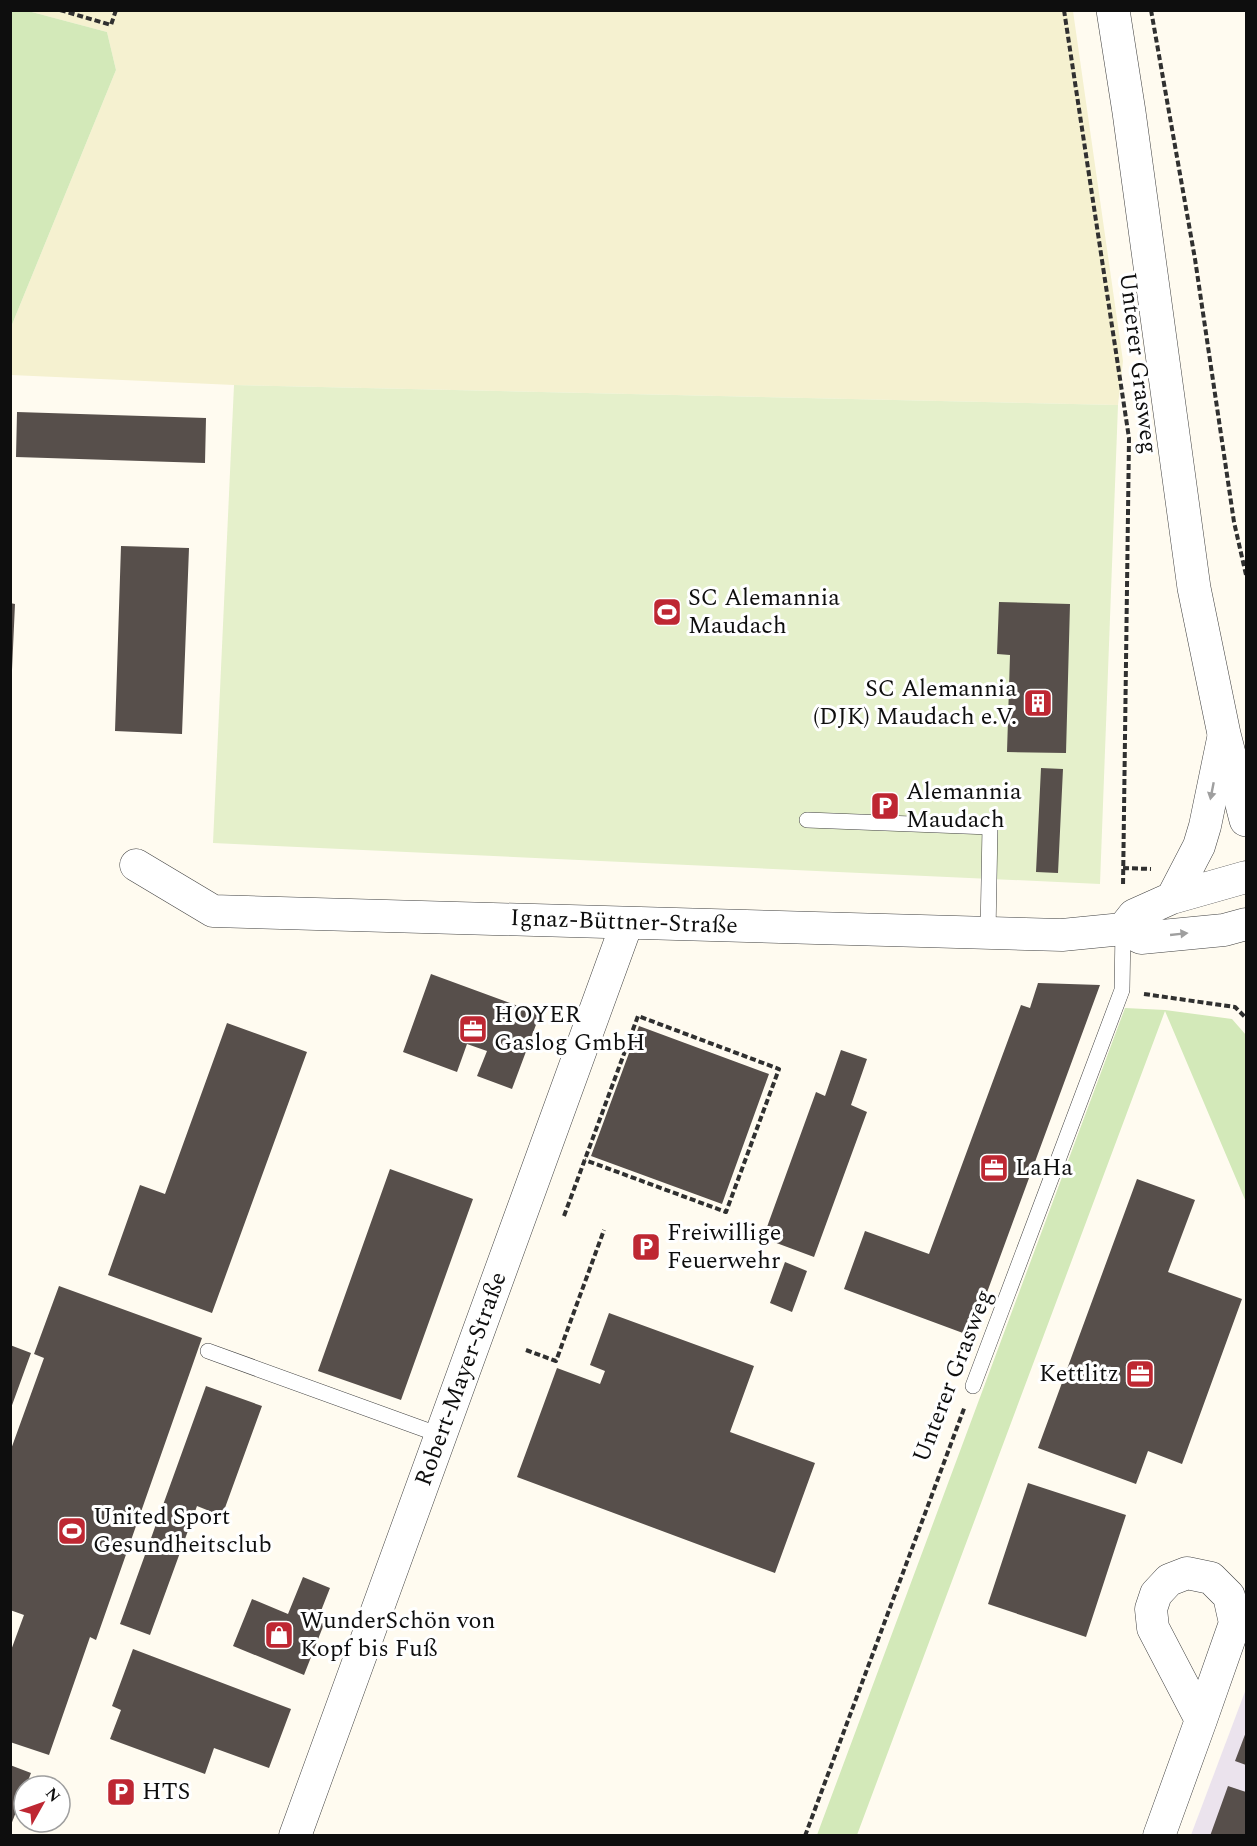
<svg xmlns="http://www.w3.org/2000/svg" width="1257" height="1846" font-family="Spectral,serif">
  <style>
    .industrial { fill: #ebe3ed }
    .farmland { fill: #f5f1d0 }
    .green { fill: #d3e9b9 }
    .pitch { fill: #e5f0cb }
    .building { fill: #574f4b }
    .lines { fill: none; stroke-linecap: round; stroke-linejoin: round }
    .service-casing { stroke: #414141; stroke-width: 16 }
    .minor-casing { stroke: #414141; stroke-width: 33 }
    .tertiary-casing { stroke: #414141; stroke-width: 34 }
    .path { stroke: #303030; stroke-width: 4; stroke-dasharray: 6 3; stroke-linecap: butt }
    .service { stroke: #fff; stroke-width: 15 }
    .minor { stroke: #fff; stroke-width: 32 }
    .tertiary { stroke: #fff; stroke-width: 33 }
    .oneway { fill: #9f9f9f }
    .labels { text-anchor: middle; dominant-baseline: central; stroke-width: 6; stroke-linejoin: round; paint-order: stroke }
    .street-label { font-size: 24px; fill: #0e0e0e; stroke: #fff }
    .poi-label { font-size: 24px; fill: #0e0e0e; stroke: #fff; text-anchor: start }
  </style>
  <rect width="100%" height="100%" fill="#fffbf0"/>
  <!-- industrial -->
  <path class="industrial" d="M1246,1689V1835H1191Z"/>
  <!-- farmland -->
  <path class="farmland" d="M28,11H1073L1123,361L1118,405L234,385L11,375V327L116,70L107,32Z"/>
  <!-- green -->
  <path class="green" d="M11,10L28,11L107,32L116,70L11,327Z
    M1125,1008L1165,1010L1232,1019L1246,1035V1202L1165,1011L857,1835H817Z"/>
  <!-- pitch -->
  <path class="pitch" d="M234,385L1118,405L1100,884L213,843Z"/>
  <!-- building -->
  <path class="building" d="M17,412L206,418L205,463L16,457Z
    M121,546L189,548L182,734L115,731Z
    M999,602L1070,604L1066,753L1007,752L1010,655L997,654Z
    M10,603L15,604L12,670H10Z
    M1041,768L1063,769L1058,873L1036,872Z
    M431,974L540,1014L512,1089L477,1076L487,1051L467,1044L457,1072L403,1052Z
    M1038,983L1100,985L971,1336L844,1289L865,1231L929,1254L1021,1005L1030,1008Z
    M227,1023L307,1052L212,1313L108,1275L140,1185L165,1194Z
    M639,1026L769,1074L722,1204L591,1156Z
    M841,1050L867,1059L851,1105L867,1112L814,1257L763,1238L816,1092L825,1096Z
    M390,1169L473,1199L401,1400L318,1371Z
    M1137,1179L1195,1200L1168,1272L1242,1299L1182,1464L1148,1451L1136,1484L1038,1448Z
    M785,1262L807,1271L792,1312L770,1303Z
    M59,1286L202,1338L96,1640L90,1637L49,1755L10,1742V1653L24,1615L10,1610V1452L44,1358L34,1354Z
    M609,1313L754,1366L730,1432L815,1463L775,1573L517,1477L557,1368L600,1384L605,1371L590,1365Z
    M10,1345L31,1353L11,1408H10Z
    M206,1386L262,1406L222,1516L197,1506L150,1635L120,1624Z
    M1028,1483L1126,1515L1086,1637L988,1604Z
    M303,1577L330,1588L317,1621L324,1624L304,1675L233,1646L252,1599L288,1614Z
    M133,1649L291,1709L269,1768L214,1748L205,1774L110,1739L121,1710L112,1706Z
    M1246,1732V1765L1235,1761Z
    M10,1765L31,1773L26,1786H24V1815L16,1812L11,1825Z
    M1228,1786L1246,1792V1836H1210Z"/>
  <g class="lines">
    <!-- service casing -->
    <g class="service-casing">
      <path id="service" d="M807,820L990,827L988,933
        M208,1351L440,1435
        M973,1386L1122,990L1123,929"/>
    </g>
    <!-- minor casing -->
    <g class="minor-casing">
      <path id="minor" d="M136,865L213,911L1062,935L1123,929L1141,938L1224,930L1246,924
        M1172,898L1199,846L1205,826L1224,734
        M1123,929L1134,915L1172,898L1246,877
        M295,1836L627,923
        M1159,1836L1201,1720L1235,1623L1229,1596L1211,1578L1187,1573L1169,1580L1156,1594L1151,1609L1153,1628L1201,1720"/>
    </g>
    <!-- tertiary casing -->
    <g class="tertiary-casing">
      <path id="tertiary" d="M1113,10L1129,112L1194,588L1224,734L1246,820"/>
    </g>
    <!-- path -->
    <path class="path" d="M60,10L111,25L116,10
      M1064,10L1129,438L1123,887
      M1151,10L1195,259L1234,522L1246,575
      M1123,868L1151,869
      M1144,994L1235,1007L1246,1018
      M564,1216L638,1016L779,1069L726,1212L585,1160
      M526,1350L556,1361L604,1230
      M805,1836L965,1406"/>
    <!-- service -->
    <use href="#service" class="service"/>
    <!-- minor -->
    <use href="#minor" class="minor"/>
    <!-- tertiary -->
    <use href="#tertiary" class="tertiary"/>
  </g>
  <!-- one-way arrows -->
  <defs><path id="oneway-solid" d="M-6-.8H1V-3.2L6.5 0L1 3.2V.8H-6Z" transform="scale(1.5)"/></defs>
  <g class="oneway">
    <use href="#oneway-solid" transform="translate(1212 791) rotate(101)"/>
    <use href="#oneway-solid" transform="translate(1179 934) rotate(-6)"/>
  </g>
  <!-- icons -->
  <defs>
    <g id="stadium-square" transform="scale(1.5)"><rect x="-9" y="-9" width="18" height="18" rx="4" fill="#be2732" stroke="#fff"/><path d="M0-5a6.5 5 0 1 0 0 10a6.5 5 0 1 0 0-10ZM-3.5-1.8h7v3.6h-7Z" fill="#fff"/></g>
    <g id="building-square" transform="scale(1.5)"><rect x="-9" y="-9" width="18" height="18" rx="4" fill="#be2732" stroke="#fff"/><path d="M-4-6H4V6H1V3H-1V6H-4ZM-2.5-4.3h1.7v1.8h-1.7ZM.8-4.3h1.7v1.8H.8ZM-2.5-1h1.7V.8h-1.7ZM.8-1h1.7V.8H.8Z" fill="#fff"/></g>
    <g id="parking-square" transform="scale(1.5)"><rect x="-9" y="-9" width="18" height="18" rx="4" fill="#be2732" stroke="#fff"/><path d="M-3.5-5.5H1a3.5 3.5 0 0 1 0 7H-1V5.5H-3.5ZM-1-3.4V-.6H.8a1.4 1.4 0 0 0 0-2.8Z" fill="#fff"/></g>
    <g id="office-square" transform="scale(1.5)"><rect x="-9" y="-9" width="18" height="18" rx="4" fill="#be2732" stroke="#fff"/><path d="M-6-3h4V-5.5h4V-3h4V5H-6ZM-1-4.5V-3h2v-1.5ZM-6 0V1H6V0Z" fill="#fff"/></g>
    <g id="shop-square" transform="scale(1.5)"><rect x="-9" y="-9" width="18" height="18" rx="4" fill="#be2732" stroke="#fff"/><path d="M-5-2.5h2.3a2.7 3.5 0 0 1 5.4 0H5L5.5 6h-11ZM-1.5-2.5h3a1.5 2.3 0 0 0-3 0Z" fill="#fff"/></g>
  </defs>
  <g fill-rule="evenodd">
    <use href="#stadium-square" x="667" y="612"/>
    <use href="#building-square" x="1038" y="703"/>
    <use href="#parking-square" x="885" y="806"/>
    <use href="#office-square" x="473" y="1029"/>
    <use href="#office-square" x="994" y="1168"/>
    <use href="#parking-square" x="646" y="1247"/>
    <use href="#office-square" x="1140" y="1374"/>
    <use href="#stadium-square" x="72" y="1531"/>
    <use href="#shop-square" x="279" y="1635"/>
    <use href="#parking-square" x="121" y="1792"/>
  </g>
  <g class="labels">
    <!-- street labels -->
    <g class="street-label">
      <text transform="translate(1138 363) rotate(83)">Unterer Grasweg</text>
      <text transform="translate(624 922) rotate(2)">Ignaz-Büttner-Straße</text>
      <text transform="translate(953 1376) rotate(-69)">Unterer Grasweg</text>
      <text transform="translate(461 1379) rotate(-70)">Robert-Mayer-Straße</text>
    </g>
    <!-- poi labels -->
    <g class="poi-label">
      <text x="688" y="598">SC Alemannia<tspan x="688" dy="28">Maudach</tspan></text>
      <text x="1017" y="689" text-anchor="end">SC Alemannia<tspan x="1017" dy="28">(DJK) Maudach e.V.</tspan></text>
      <text x="906" y="792">Alemannia<tspan x="906" dy="28">Maudach</tspan></text>
      <text x="494" y="1015">HOYER<tspan x="494" dy="28">Gaslog GmbH</tspan></text>
      <text x="1015" y="1168">LaHa</text>
      <text x="667" y="1233">Freiwillige<tspan x="667" dy="28">Feuerwehr</tspan></text>
      <text x="1119" y="1374" text-anchor="end">Kettlitz</text>
      <text x="93" y="1517">United Sport<tspan x="93" dy="28">Gesundheitsclub</tspan></text>
      <text x="300" y="1621">WunderSchön von<tspan x="300" dy="28">Kopf bis Fuß</tspan></text>
      <text x="142" y="1792">HTS</text>
    </g>
  </g>
  <!-- border -->
  <rect width="1257" height="1846" fill="none" stroke="#0e0e0e" stroke-width="24"/>
  <!-- north arrow -->
  <g transform="translate(42 1804) rotate(50)"><circle r="28" fill="#ffffff" stroke="#9f9f9f" stroke-width="1.5"/>
  <path d="M0-4.5L10 22L0 15L-10 22Z" fill="#be2732"/>
  <text y="-9" font-size="16" font-weight="bold" text-anchor="middle" fill="#0e0e0e">N</text>
  </g>
</svg>
